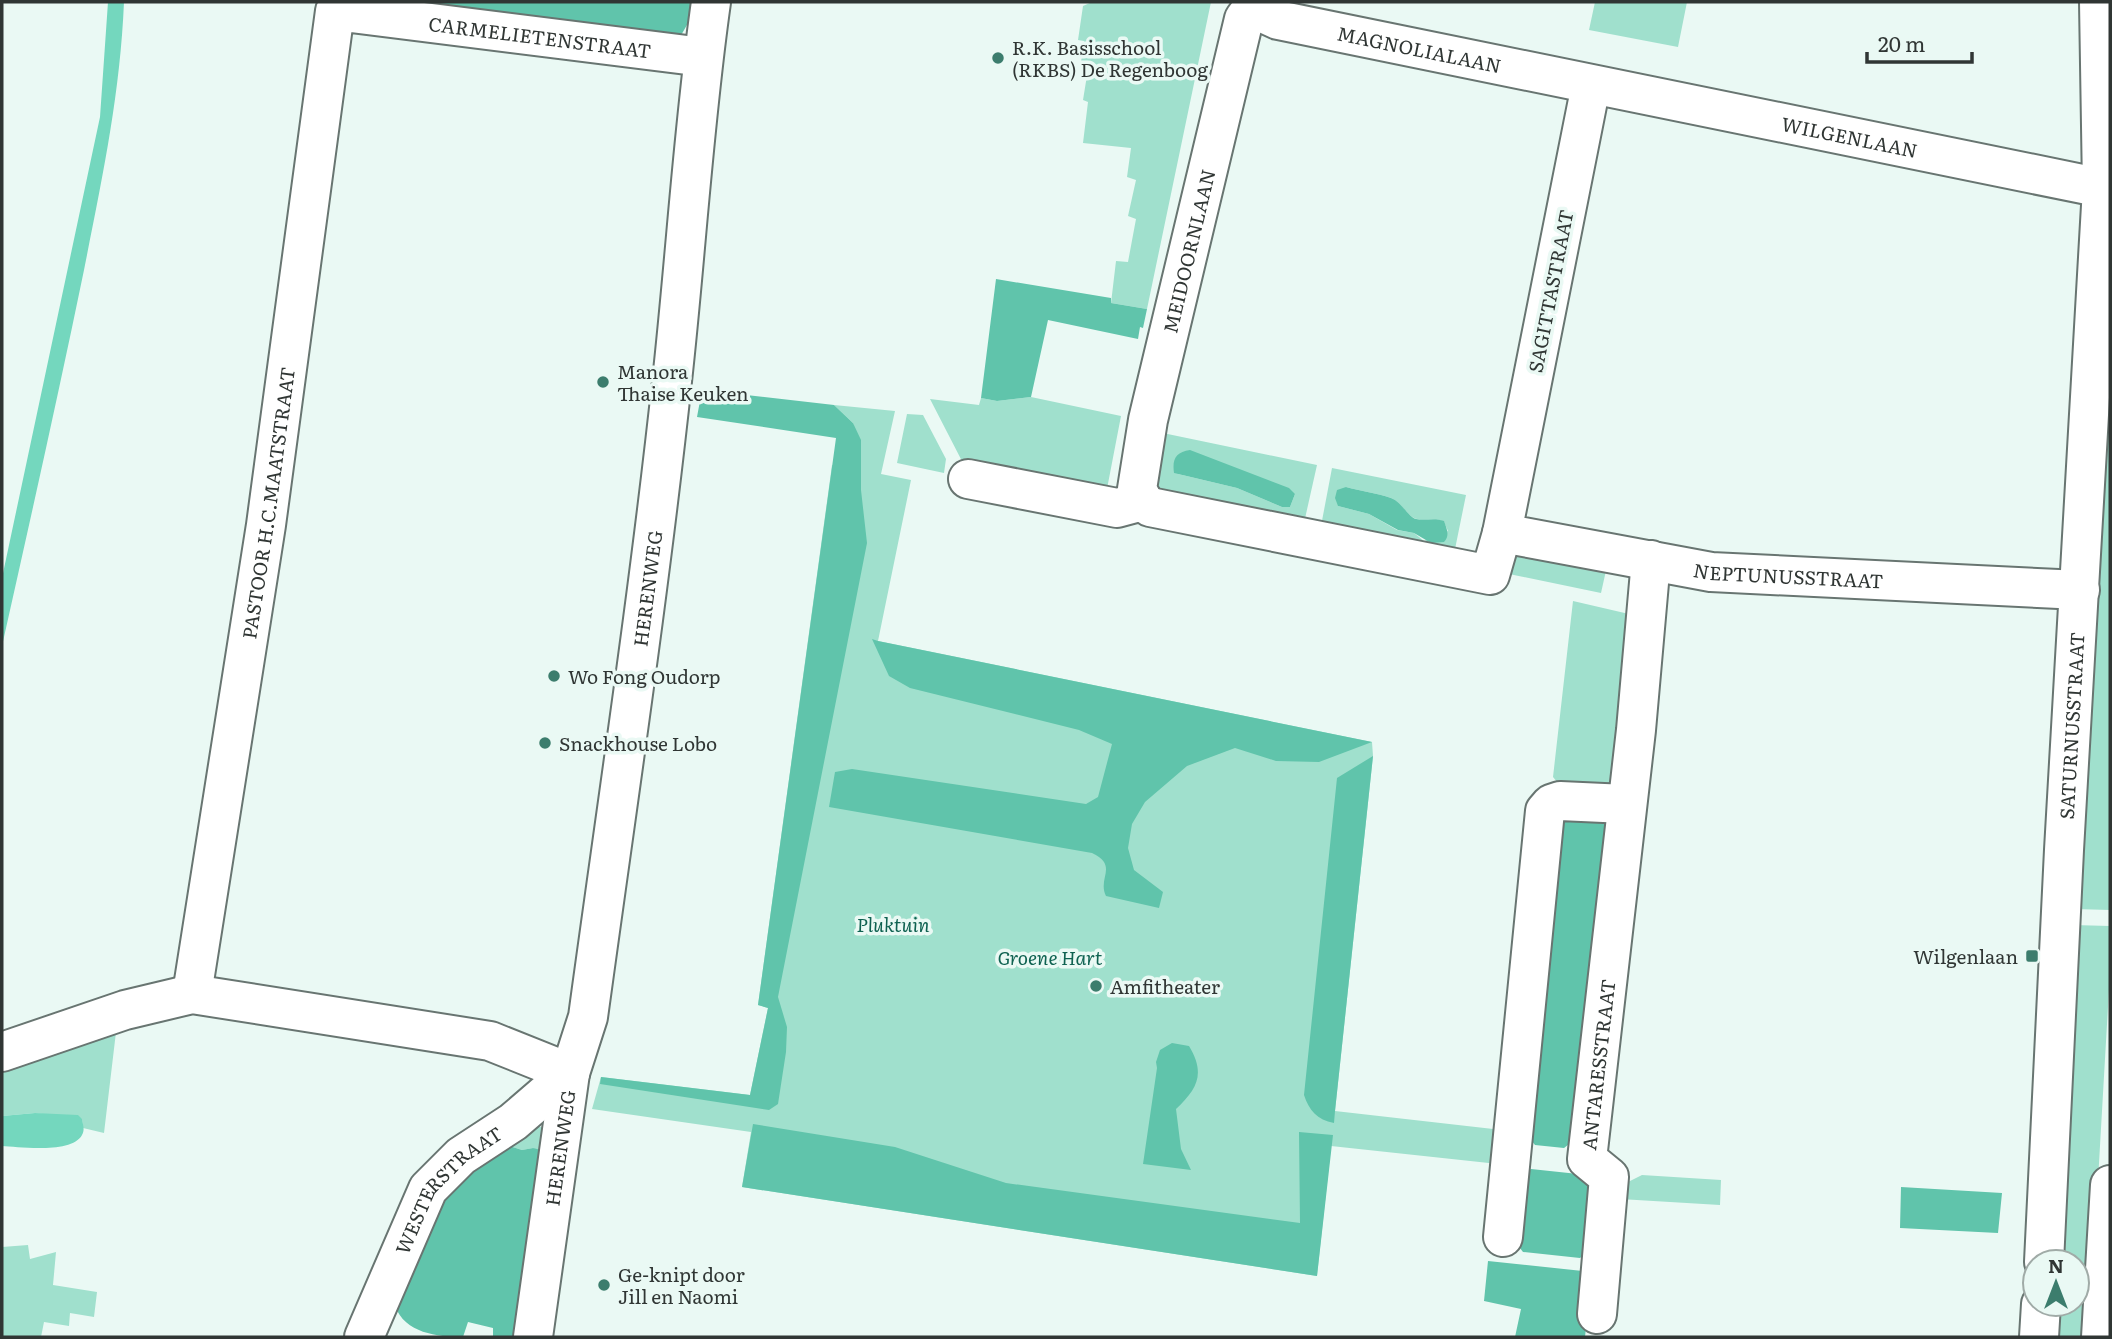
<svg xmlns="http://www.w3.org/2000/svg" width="2112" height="1339" font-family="Literata,serif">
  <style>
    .green { fill: #a0e0cd; fill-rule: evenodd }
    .forest { fill: #60c4ab }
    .water { fill: #74d7be }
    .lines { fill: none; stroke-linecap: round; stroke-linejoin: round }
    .street-casing { stroke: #687571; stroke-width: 42 }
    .secondary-casing { stroke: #687571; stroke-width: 42 }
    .street { stroke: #fff; stroke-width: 38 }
    .secondary { stroke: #fff; stroke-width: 38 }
    .poi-dot { fill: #3c7d6d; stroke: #eaf9f4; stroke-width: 2.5 }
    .labels { text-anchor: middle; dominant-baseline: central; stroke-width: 7; stroke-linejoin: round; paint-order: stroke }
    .street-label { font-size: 19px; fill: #303634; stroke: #eaf9f4 }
    .poi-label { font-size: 19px; fill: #303634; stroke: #eaf9f4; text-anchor: start }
    .park-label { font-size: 19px; font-style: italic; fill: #0f6251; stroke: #eaf9f4 }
  </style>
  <rect width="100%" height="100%" fill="#eaf9f4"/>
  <!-- green -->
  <path class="green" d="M1092,2H1211L1147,309L1111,303L1116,261L1128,262L1136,219L1128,216L1136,180L1127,177L1131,148L1083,143L1088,102L1083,100L1089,63L1081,62L1084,41L1078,40L1083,6Z
    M1595,2H1687L1678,47L1589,30Z
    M2110,250V910L2074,909Z
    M1031,397L1121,416L1106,494L964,465L930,399L979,405L981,398L997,401Z
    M834,405L895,411L881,474L911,480L878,641L1372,742L1373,756L1335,1111L1502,1130L1498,1164L1331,1146L1317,1276L742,1187L751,1132L592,1109L601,1077L750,1095L768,1008L758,1005L832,465L860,470L853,423Z
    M907,414L923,415L946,459L944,473L897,463Z
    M1158,432L1317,465L1304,523L1159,491L1153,483ZM1174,473L1295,494L1290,507H1282L1237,488Z
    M1332,468L1466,495L1454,554L1321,526ZM1346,487C1361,491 1377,493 1391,498C1402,502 1407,517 1417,519C1427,521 1434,517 1444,522L1448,531L1424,541L1414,533L1397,530L1369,514L1338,506Z
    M1515,546L1607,566L1601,593L1509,574Z
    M1573,601L1629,614L1610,793L1562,788L1553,777Z
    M2073,925L2110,926V972L2089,1337H2051L2052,1304H2077V1262H2055Z
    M116,1032L104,1133L83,1128L82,1119L35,1113L2,1116V1068Z
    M537,1126L544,1128V1160L533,1148L522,1150L503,1144Z
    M1642,1175L1721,1180L1720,1205L1620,1199L1628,1182Z
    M28,1245L30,1259L56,1252L53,1285L97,1292L94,1317L70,1313L69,1326L44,1322L41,1337H2V1247Z"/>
  <!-- forest -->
  <path class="forest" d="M418,2H693L691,18L680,37H660Z
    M996,279L1111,298V303L1147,309L1143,328L1140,327L1138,339L1048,320L1031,397L997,401L981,398Z
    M702,390L834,405L853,423L861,440V490L867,543L778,997L787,1027L786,1052L778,1104L769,1110L600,1084L601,1077L750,1095L768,1008L758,1005L836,438L697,417Z
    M1190,450L1289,488L1295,494L1290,507H1282L1237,488L1174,473C1172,459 1176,452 1190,450Z
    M1346,487C1361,491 1377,493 1391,498C1402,502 1408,517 1416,519C1426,521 1434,517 1444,521C1447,529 1450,536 1444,542L1431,543L1414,533L1398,530L1369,514L1338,506L1335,498L1337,490Z
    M872,639L878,641L1372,742L1319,762L1276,761L1235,748L1187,766L1145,802L1132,824L1128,848L1134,870L1163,892L1159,908L1106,896C1097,878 1119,866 1092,853L829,807L835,772L852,769L1086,804L1098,797L1112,744L1079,730L910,688L889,676Z
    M1373,756L1335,1111L1334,1123C1317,1120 1309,1110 1304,1095L1337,778Z
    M1569,814L1607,818L1573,1141L1564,1148L1535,1145L1527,1135L1560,822Z
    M1172,1043L1189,1046C1206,1074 1197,1089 1176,1109L1181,1149L1191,1170L1143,1164L1157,1068L1156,1062L1160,1050Z
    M753,1124L895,1147L1006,1183L1300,1223L1299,1132L1333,1135L1317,1276L742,1187Z
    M503,1144L522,1150L533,1148L541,1150L544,1160L513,1337H493V1328L468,1322L463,1337C437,1337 405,1333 395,1306L439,1200Z
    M1531,1169L1578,1174L1594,1190L1588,1251L1580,1258L1523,1252L1516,1243L1523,1174Z
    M1901,1187L2002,1193L1998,1233L1900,1228Z
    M1488,1261L1592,1272L1585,1337H1515L1521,1309L1484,1301Z"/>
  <!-- water -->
  <path class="water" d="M108,2H124C120,96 102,179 84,270C58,396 30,521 2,646V578L100,117Z
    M35,1113L78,1115L82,1119C83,1125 85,1130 82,1135C72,1154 19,1147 2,1146V1116Z"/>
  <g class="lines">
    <!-- street casing -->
    <g class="street-casing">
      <g id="street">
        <path id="s1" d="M1252,8L1278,20L2102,188"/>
        <path id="s2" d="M1591,85L1502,533L1711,572L2080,590"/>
        <path d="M968,479L1117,508L1143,501L1150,507L1490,575L1502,533"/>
        <path id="s3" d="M1143,501L1137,489L1148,420L1244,19L1252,8L1251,2"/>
        <path id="s4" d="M192,994L266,525L335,11L703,57"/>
        <path d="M2,1052L125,1010L192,994L490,1041L570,1073"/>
        <path d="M1503,1237L1545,811L1551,804L1560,801L1626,804"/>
        <path id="s5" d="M1597,1314L1609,1177L1587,1159L1636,730L1651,560"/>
        <path id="s6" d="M364,1337L428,1189L461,1156L513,1122L570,1073"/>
        <path id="s7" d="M533,1337L570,1073L588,1017C617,805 649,594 672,381C686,255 693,128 711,2"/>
      </g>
    </g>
    <!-- secondary casing -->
    <g class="secondary-casing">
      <g id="secondary">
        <path id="s8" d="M2044,1262L2064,850L2102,188L2099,2"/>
        <path d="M2039,1337L2041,1304"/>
        <path d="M2101,1337L2110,1185"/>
      </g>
    </g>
    <!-- street -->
    <use href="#street" class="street"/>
    <!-- secondary -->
    <use href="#secondary" class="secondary"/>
  </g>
  <!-- markers -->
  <g class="poi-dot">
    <circle cx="998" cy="58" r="7"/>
    <circle cx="603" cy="382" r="7"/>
    <circle cx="554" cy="676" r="7"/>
    <circle cx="545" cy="743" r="7"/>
    <rect x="2025" y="949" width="14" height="14" rx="3.5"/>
    <circle cx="1096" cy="986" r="7"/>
    <circle cx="604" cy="1285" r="7"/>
  </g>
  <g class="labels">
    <!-- street labels -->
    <g class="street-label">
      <text stroke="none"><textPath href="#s4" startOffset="1200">CARMELIETENSTRAAT</textPath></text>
      <text stroke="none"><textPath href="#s1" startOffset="173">MAGNOLIALAAN</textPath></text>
      <text stroke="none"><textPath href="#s1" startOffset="612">WILGENLAAN</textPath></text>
      <text stroke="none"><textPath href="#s3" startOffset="257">MEIDOORNLAAN</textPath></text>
      <text transform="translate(1550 291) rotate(-79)">SAGITTASTRAAT</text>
      <text stroke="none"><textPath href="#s4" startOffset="497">PASTOOR H.C.MAATSTRAAT</textPath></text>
      <text stroke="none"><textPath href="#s2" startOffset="747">NEPTUNUSSTRAAT</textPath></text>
      <text stroke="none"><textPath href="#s7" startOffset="758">HERENWEG</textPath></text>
      <text stroke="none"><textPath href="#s8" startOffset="537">SATURNUSSTRAAT</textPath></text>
      <text stroke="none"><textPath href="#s5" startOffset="261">ANTARESSTRAAT</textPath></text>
      <text stroke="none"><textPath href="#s7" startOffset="191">HERENWEG</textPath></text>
      <text stroke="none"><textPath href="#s6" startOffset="173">WESTERSTRAAT</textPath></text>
    </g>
    <!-- poi labels -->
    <g class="poi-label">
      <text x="1012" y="47">R.K. Basisschool<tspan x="1012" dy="22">(RKBS) De Regenboog</tspan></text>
      <text x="617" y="371">Manora<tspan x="617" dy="22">Thaise Keuken</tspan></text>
      <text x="568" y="676">Wo Fong Oudorp</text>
      <text x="559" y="743">Snackhouse Lobo</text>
      <text x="2018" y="956" text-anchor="end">Wilgenlaan</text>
      <text x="1110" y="986">Amfitheater</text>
      <text x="618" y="1274">Ge-knipt door<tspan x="618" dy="22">Jill en Naomi</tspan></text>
    </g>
    <!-- park labels -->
    <g class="park-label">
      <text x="893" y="924">Pluktuin</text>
      <text x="1050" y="957">Groene Hart</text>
    </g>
  </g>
  <!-- border -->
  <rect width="2112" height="1339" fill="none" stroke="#303634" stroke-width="7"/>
  <!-- north arrow -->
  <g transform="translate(2056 1283)"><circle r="33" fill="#eaf9f4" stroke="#a0aba7" stroke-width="2"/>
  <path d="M0-5L12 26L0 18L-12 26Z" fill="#3c7d6d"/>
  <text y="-10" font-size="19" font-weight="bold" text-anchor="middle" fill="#303634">N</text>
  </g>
  <!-- scale -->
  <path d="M1867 52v10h105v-10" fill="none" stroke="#303634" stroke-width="3.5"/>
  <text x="1878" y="52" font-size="21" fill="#303634" stroke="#eaf9f4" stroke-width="5" paint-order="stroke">20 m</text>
</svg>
